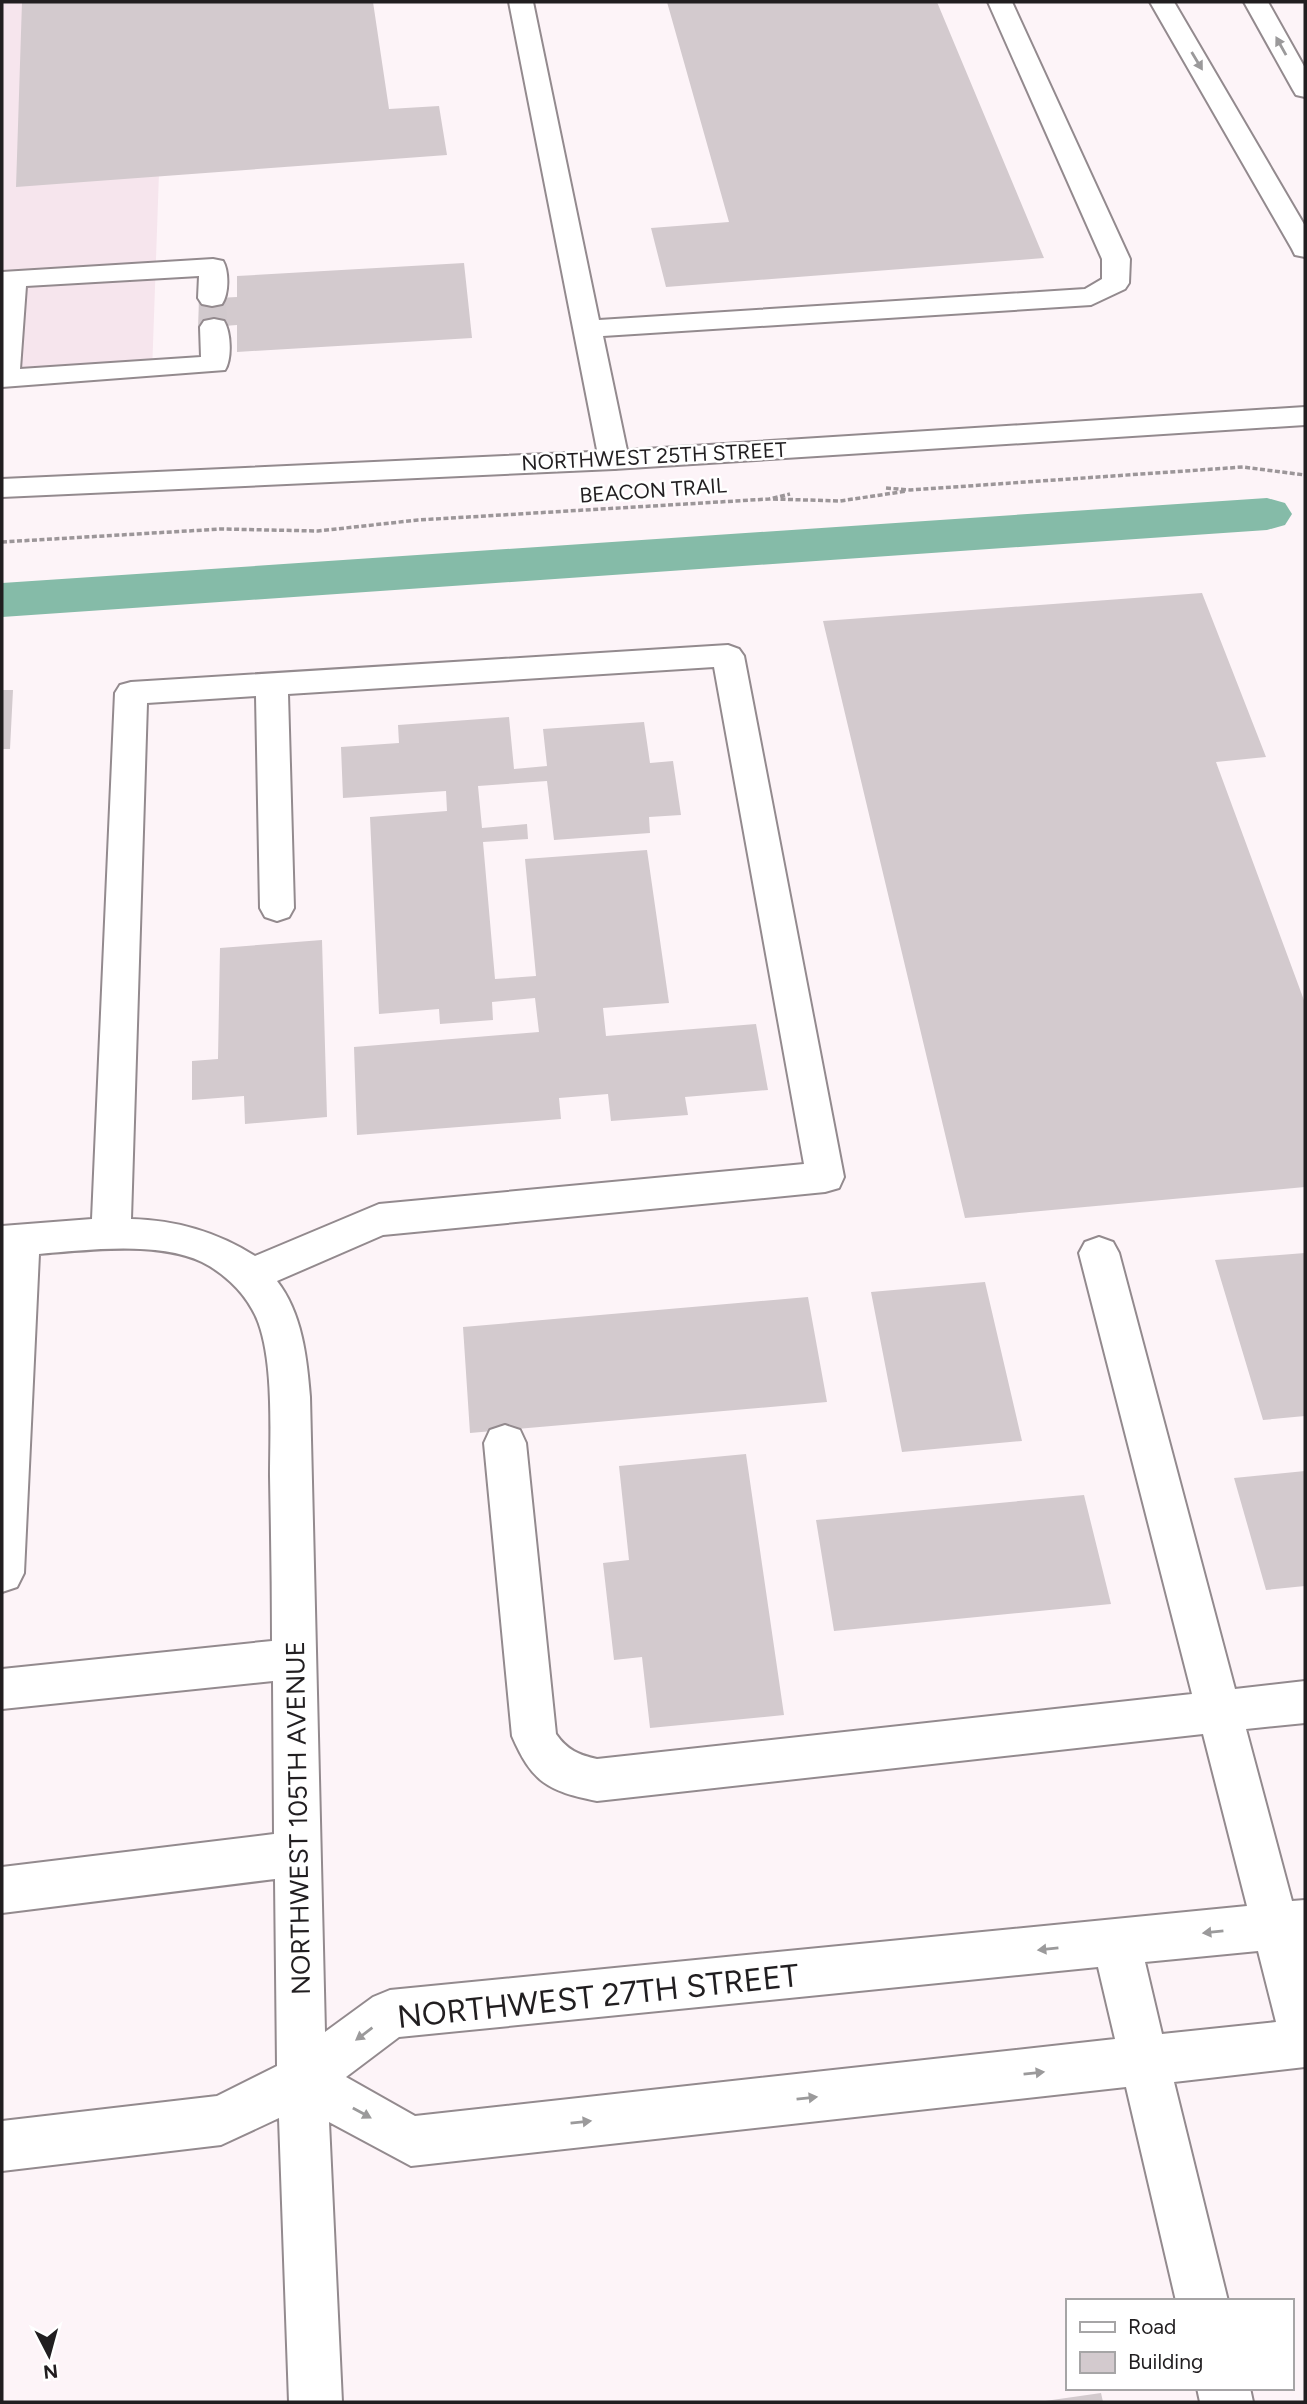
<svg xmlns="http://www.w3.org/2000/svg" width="1307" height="2404" font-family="Figtree,sans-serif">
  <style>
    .built { fill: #f6e5ed }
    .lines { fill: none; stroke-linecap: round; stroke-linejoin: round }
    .canal { fill: #85bba8; fill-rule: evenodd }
    .building { fill: #d3cace }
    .minor-tunnel { stroke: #d1c9cd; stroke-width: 27; stroke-dasharray: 27 14; stroke-linecap: butt }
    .minor-casing { stroke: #938a8e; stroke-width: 4 }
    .major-casing { stroke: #938a8e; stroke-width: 4 }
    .path { stroke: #9c9699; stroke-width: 3.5; stroke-dasharray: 5 2.5; stroke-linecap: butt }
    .minor { fill: #fff; fill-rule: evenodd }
    .major { fill: #fff; fill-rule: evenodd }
    .oneway { fill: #9b9a9b }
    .labels { text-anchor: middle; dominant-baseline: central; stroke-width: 5; stroke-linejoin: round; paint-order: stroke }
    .far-street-label { font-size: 21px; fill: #211e20; stroke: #fff }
    .street-label { font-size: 26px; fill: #211e20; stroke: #fff }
    .near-street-label { font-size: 32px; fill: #211e20; stroke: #fff }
  </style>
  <rect width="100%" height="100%" fill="#fdf4f8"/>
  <!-- built -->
  <path class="built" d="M2,2H165L152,373L2,383Z"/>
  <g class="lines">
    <!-- canal -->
    <path class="canal" d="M1267,498L1285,503L1292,514L1285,525L1267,530L2,617V583Z"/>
  </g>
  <!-- building -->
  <path class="building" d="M22,2H373L389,109L439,106L447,155L16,187Z
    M667,2H937L1044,258L666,287L651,228L729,222Z
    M464,263L472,338L237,352V325L198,328L199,299L237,297V276Z
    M1202,593L1266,757L1216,762L1305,1003V1187L965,1218L823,621Z
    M2,690H13L10,749H2Z
    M509,717L514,769L547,766L543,729L644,722L650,763L673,761L681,815L649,817L650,833L554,840L547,781L478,786L482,828L527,824L528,839L483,842L495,979L536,976L525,859L647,850L669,1003L603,1008L606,1036L756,1024L768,1090L685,1097L688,1115L611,1121L608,1094L559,1098L561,1119L357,1135L354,1047L539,1032L535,998L492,1002L493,1020L440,1024L439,1009L379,1014L370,817L447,811L446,791L343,798L341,747L399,743L398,725Z
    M322,940L327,1117L245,1124L244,1096L192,1100V1061L218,1059L220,948Z
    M1305,1253V1416L1263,1420L1215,1260Z
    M985,1282L1022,1441L902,1452L871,1292Z
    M808,1297L827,1402L470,1433L463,1327Z
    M746,1454L784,1715L650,1728L642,1657L614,1660L603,1563L629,1560L619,1466Z
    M1305,1471V1586L1266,1590L1234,1478Z
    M1084,1495L1111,1604L834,1631L816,1520Z
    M1101,2393L1103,2402H1046L1045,2401Z"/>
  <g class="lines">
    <!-- minor-tunnel -->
    <path class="minor-tunnel" d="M212,298L214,327"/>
    <!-- minor casing -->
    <g class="minor-casing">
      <path id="minor" d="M509,2H533L599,320L1085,289L1102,279V259L988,2H1012L1130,259L1129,283L1125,289L1091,305L603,336L629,460L624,466L614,469L604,466L599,460Z
        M213,259L223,261C229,271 229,294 222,304L212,306L202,304L198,298L199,276L26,286L20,369L201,357L200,327L204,321L214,319L224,321C231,332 232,359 225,370L2,387V272Z
        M728,645L739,649L744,656L844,1177L839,1188L825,1192L383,1235L277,1281C302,1313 307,1358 310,1397L325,2032L373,1997L390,1990L1247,1906L1203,1734L597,1801C547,1791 532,1782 512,1736L484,1443L490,1430L505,1425L520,1430L526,1443L556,1734C567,1750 579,1755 597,1759L1192,1694L1079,1253L1085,1242L1099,1237L1113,1242L1119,1253L1235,1689L1305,1681V1723L1246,1729L1292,1901L1305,1900V2067L1174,2082L1228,2301H1176L1126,2087L411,2166L329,2122L342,2402H289L279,2118L221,2145L2,2171V2121L217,2096L277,2066L275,1879L2,1913V1867L274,1834L273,1681L2,1709V1669L272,1641C272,1586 271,1531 270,1476C270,1432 275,1347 252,1309C241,1289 222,1272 202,1262C158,1241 86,1250 39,1254L24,1573L17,1587L2,1592V1226L92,1219L115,693L120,685L131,682ZM714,667L804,1164L379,1204L255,1256C217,1232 176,1220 131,1219L147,703L256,696L260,908L265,917L277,921L289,917L294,908L288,694ZM1258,1951L1276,2022L1162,2034L1145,1962ZM1098,1967L1115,2039L415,2116L346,2077L399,2037Z
        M1197,2388H1250L1253,2402H1200Z"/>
    </g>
    <!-- major casing -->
    <g class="major-casing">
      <path id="major" d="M1150,2H1174L1305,226V257L1295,255L1292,249Z
        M1244,2H1268L1305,68V97L1296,95L1293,90Z
        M1305,407V425L614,469L2,497V479L614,451Z"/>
    </g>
    <!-- path -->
    <path class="path" d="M886,488L910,490L1243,467L1305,475
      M773,499L840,501L907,491
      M2,542L221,529L318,531L418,520L769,499L790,494"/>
    <!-- minor -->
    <use href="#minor" class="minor"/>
    <!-- major -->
    <use href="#major" class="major"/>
  </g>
  <!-- one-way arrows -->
  <defs><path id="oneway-solid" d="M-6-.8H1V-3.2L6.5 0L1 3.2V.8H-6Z" transform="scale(1.75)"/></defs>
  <g class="oneway">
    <use href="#oneway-solid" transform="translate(1281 46) rotate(-119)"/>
    <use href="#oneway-solid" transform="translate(1197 61) rotate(59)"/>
    <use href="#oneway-solid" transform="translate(1213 1932) rotate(174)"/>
    <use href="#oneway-solid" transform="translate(1048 1949) rotate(174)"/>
    <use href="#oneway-solid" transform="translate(364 2034) rotate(143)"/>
    <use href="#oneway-solid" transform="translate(1034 2073) rotate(-6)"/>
    <use href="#oneway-solid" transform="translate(807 2098) rotate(-6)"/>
    <use href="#oneway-solid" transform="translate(362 2113) rotate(29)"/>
    <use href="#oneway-solid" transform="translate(581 2122) rotate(-6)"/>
  </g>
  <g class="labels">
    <!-- far-street labels -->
    <g class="far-street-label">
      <text transform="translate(654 456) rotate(-3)">NORTHWEST 25TH STREET</text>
      <text transform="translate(653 490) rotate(-4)">BEACON TRAIL</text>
    </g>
    <!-- street labels -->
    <g class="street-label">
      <text transform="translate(298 1818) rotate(-91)">NORTHWEST 105TH AVENUE</text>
    </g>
    <!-- near-street labels -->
    <g class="near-street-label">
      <text transform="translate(598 1996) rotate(-6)">NORTHWEST 27TH STREET</text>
    </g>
  </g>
  <!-- border -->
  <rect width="1307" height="2404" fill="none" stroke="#211e20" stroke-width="7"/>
  <!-- legend -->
  <rect x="1066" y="2299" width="228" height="91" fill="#ffffff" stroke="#a6a5a6" stroke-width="2"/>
  <rect x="1080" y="2322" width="35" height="10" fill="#ffffff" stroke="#a6a5a6" stroke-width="2"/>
  <text x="1128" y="2334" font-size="21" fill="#211e20">Road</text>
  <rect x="1080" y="2352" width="35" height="21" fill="#d3cace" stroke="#a6a5a6" stroke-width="2"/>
  <text x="1128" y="2369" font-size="21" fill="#211e20">Building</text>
  <!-- north arrow -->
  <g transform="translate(49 2355) rotate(174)" stroke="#ffffff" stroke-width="5" paint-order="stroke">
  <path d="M0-5L12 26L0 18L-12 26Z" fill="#211e20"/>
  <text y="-10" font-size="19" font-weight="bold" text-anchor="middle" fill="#211e20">N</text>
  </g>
</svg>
